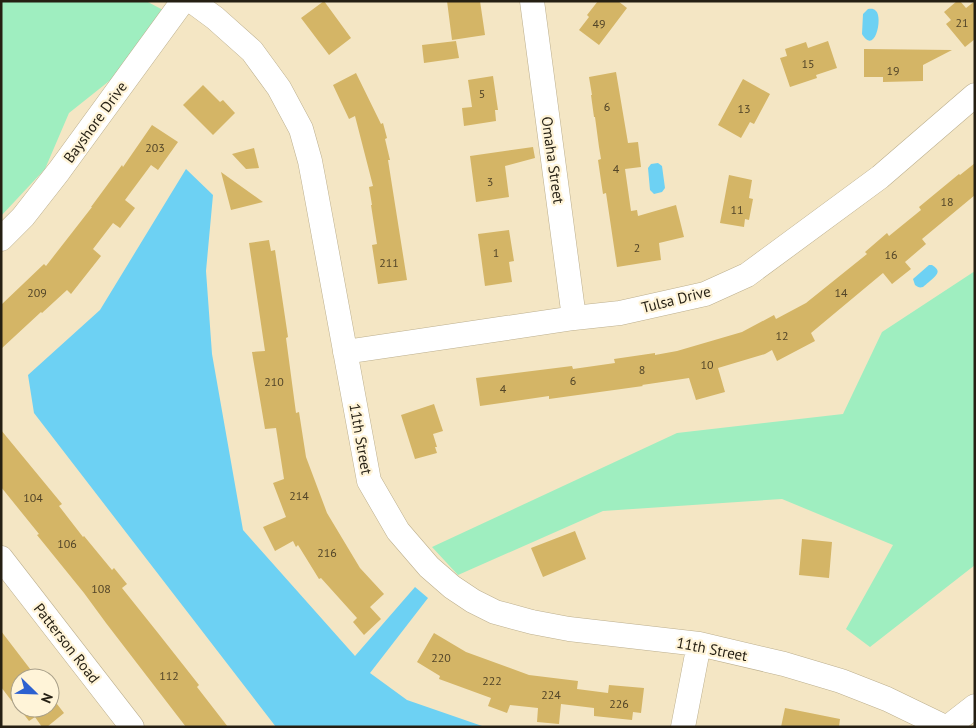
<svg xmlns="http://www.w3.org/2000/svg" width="976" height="728" font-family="'PT Sans',sans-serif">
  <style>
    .green { fill: #9feec0 }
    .water { fill: #6dd1f3 }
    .building { fill: #d4b566 }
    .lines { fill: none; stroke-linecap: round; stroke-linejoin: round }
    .minor-casing { stroke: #bcaf8e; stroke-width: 25 }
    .minor { stroke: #fff; stroke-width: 24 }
    .labels { text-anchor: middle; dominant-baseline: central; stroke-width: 4.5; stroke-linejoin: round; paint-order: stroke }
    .number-label { font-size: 12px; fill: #514428 }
    .street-label { font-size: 15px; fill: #251f13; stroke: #fff4d8 }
  </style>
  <rect width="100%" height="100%" fill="#f4e6c4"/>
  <!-- green -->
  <path class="green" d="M1,1H146L165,11L113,78L69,113L45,169L1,216Z
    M975,271V565L870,647L846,629L893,545L782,499L603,511L458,575L432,547L677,433L843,414L882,332Z"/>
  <!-- water -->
  <path class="water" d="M868,9C871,9 873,8 876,11C883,17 875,56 862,34L863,14Z
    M658,163L662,166L665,188L662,192L654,194L650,190L648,168L651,164Z
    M186,169L213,195L206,271L212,354L243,530L355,656L415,587L428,598L370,673L407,700L485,727H276L34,413L28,375L100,310Z
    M929,265H932C942,271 937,275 930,281C929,282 924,286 923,287C919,288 918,287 915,285L913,279Z"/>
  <!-- building -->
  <path class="building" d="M324,1L351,38L329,55L301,18Z
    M447,1H480L485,35L452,40Z
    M598,1H618L627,8L599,45L579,30L589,17L587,15Z
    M957,1H960L966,8L975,1V39L965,47L946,24L951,20L944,12Z
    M456,41L459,58L424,63L422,45Z
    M828,41L837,68L816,75L817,78L790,87L780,58L787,56L785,49L806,42L808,48Z
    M864,49L952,50L923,65V81L883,82V77H864Z
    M616,72L628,143L638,142L641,167L625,169L631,211L637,210L638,216L676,205L684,237L659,243L661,260L617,267L606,193L603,194L598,160L601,159L599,147L595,117H594L591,95H592L589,77Z
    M356,73L381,124L383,123L387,138L385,139L390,160H388L407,280L378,284L372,245L377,244L371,205H372L369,187L373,186L355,116L349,119L333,85Z
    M493,76L498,110H495L496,121L464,126L462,108L472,107L468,80Z
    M743,79L770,94L754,124L750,122L741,138L718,125Z
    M203,85L220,102L223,100L235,113L213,135L183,105Z
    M152,125L178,142L158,170L151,165L125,200L135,208L120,228L113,223L93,249L101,256L71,294L67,290L42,313L41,312L1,349V305L44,264L46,266L92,207H91L122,165L123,167Z
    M533,147L535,158L505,166L509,197L476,202L470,156Z
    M254,148L259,168L246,169L232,154Z
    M975,163V195L922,239L926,244L905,262L911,269L892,284L883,273L811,333L815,341L777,361L772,350L765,354L718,368L725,392L696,400L689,378L642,385L643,386L549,399V396L480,406L476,378L572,366L573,369L615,363L614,359L655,353V355L677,351L742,332L774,315L776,319L806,303L867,254L865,252L887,233L889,236L921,210L919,207L959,174L960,175Z
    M221,172L263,202L231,210Z
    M729,175L752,180L749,198L753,199L749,220L745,219L744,227L720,223Z
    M509,230L514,261L509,262L512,282L485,286L478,234Z
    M269,240L271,251L275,250L288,337L286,338L296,413L299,412L306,457L327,513L360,568L384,594L370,607L381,619L364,635L353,622L357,618L321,578L319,579L298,545L296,547L293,541L275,551L263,527L286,517L273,483L284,479L276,428L265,429L252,352L265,351L249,243Z
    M434,404L443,431L433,434L437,447H435L437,453L415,459L401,415Z
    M1,430L62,504L59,506L83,537L84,536L112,570L114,568L127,584L122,588L158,633L199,685L197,687L228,727H186L106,623L84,593L37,535L39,534L1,487Z
    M575,531L586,559L543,577L531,548Z
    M802,539L832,542L829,578L799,575Z
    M1,631L37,678H20V708H50V695L64,713L47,727H42L35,717L29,721L15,703L14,704L1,687Z
    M434,633L466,652L529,675L578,681L577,689L608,693L609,685L644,688L641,713L633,712L632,720L594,716V708L561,704L559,724L537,722L538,708L510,705L507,713L488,706L491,698L439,679L440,676L417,662Z
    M785,708L840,719L839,727H781Z"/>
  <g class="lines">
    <!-- minor casing -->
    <g class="minor-casing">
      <path id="minor" d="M192,1L215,18L252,51L279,88L301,129L310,161L314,182L369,481L398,531L429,567L452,587L473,601L495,612L532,622L569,629L699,644L784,664L841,681L887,699L945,727
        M532,1L574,318
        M1,239L23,217L59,171L183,1
        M345,352L574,318L620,313L705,294L747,275L880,177L975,95
        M1,558L132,727
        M683,727L699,644
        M948,727L975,706"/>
    </g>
    <!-- minor -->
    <use href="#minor" class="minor"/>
  </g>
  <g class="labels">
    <!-- number labels -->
    <g class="number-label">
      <text x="962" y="22">21</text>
      <text x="599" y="23">49</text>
      <text x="808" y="63">15</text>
      <text x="893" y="70">19</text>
      <text x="482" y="93">5</text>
      <text x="607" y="106">6</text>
      <text x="744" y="108">13</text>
      <text x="155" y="147">203</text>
      <text x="616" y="168">4</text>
      <text x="490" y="181">3</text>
      <text x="947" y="201">18</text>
      <text x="737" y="209">11</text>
      <text x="637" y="247">2</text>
      <text x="496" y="252">1</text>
      <text x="891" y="254">16</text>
      <text x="389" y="262">211</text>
      <text x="37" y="292">209</text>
      <text x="841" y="292">14</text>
      <text x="782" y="335">12</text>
      <text x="707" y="364">10</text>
      <text x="642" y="369">8</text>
      <text x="573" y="380">6</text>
      <text x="274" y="381">210</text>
      <text x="503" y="388">4</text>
      <text x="299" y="495">214</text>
      <text x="33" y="497">104</text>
      <text x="67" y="543">106</text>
      <text x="327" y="552">216</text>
      <text x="101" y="588">108</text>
      <text x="441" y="657">220</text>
      <text x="169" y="675">112</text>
      <text x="492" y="680">222</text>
      <text x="551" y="694">224</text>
      <text x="619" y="703">226</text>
    </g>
    <!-- street labels -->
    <g class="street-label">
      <text transform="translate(95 122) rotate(-54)">Bayshore Drive</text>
      <text transform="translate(553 160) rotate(82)">Omaha Street</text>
      <text transform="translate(676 299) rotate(-14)">Tulsa Drive</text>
      <text transform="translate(361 439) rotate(80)">11th Street</text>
      <text transform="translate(67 643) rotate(52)">Patterson Road</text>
      <text transform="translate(712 649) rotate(11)">11th Street</text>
    </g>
  </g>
  <!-- border -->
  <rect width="976" height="728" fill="none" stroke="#251f13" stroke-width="5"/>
  <!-- north arrow -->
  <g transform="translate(35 693) rotate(113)"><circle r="24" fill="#fff4d8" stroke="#a89f89"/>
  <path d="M0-4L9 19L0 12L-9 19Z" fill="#2d61d0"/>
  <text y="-8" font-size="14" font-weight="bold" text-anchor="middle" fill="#251f13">N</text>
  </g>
</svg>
